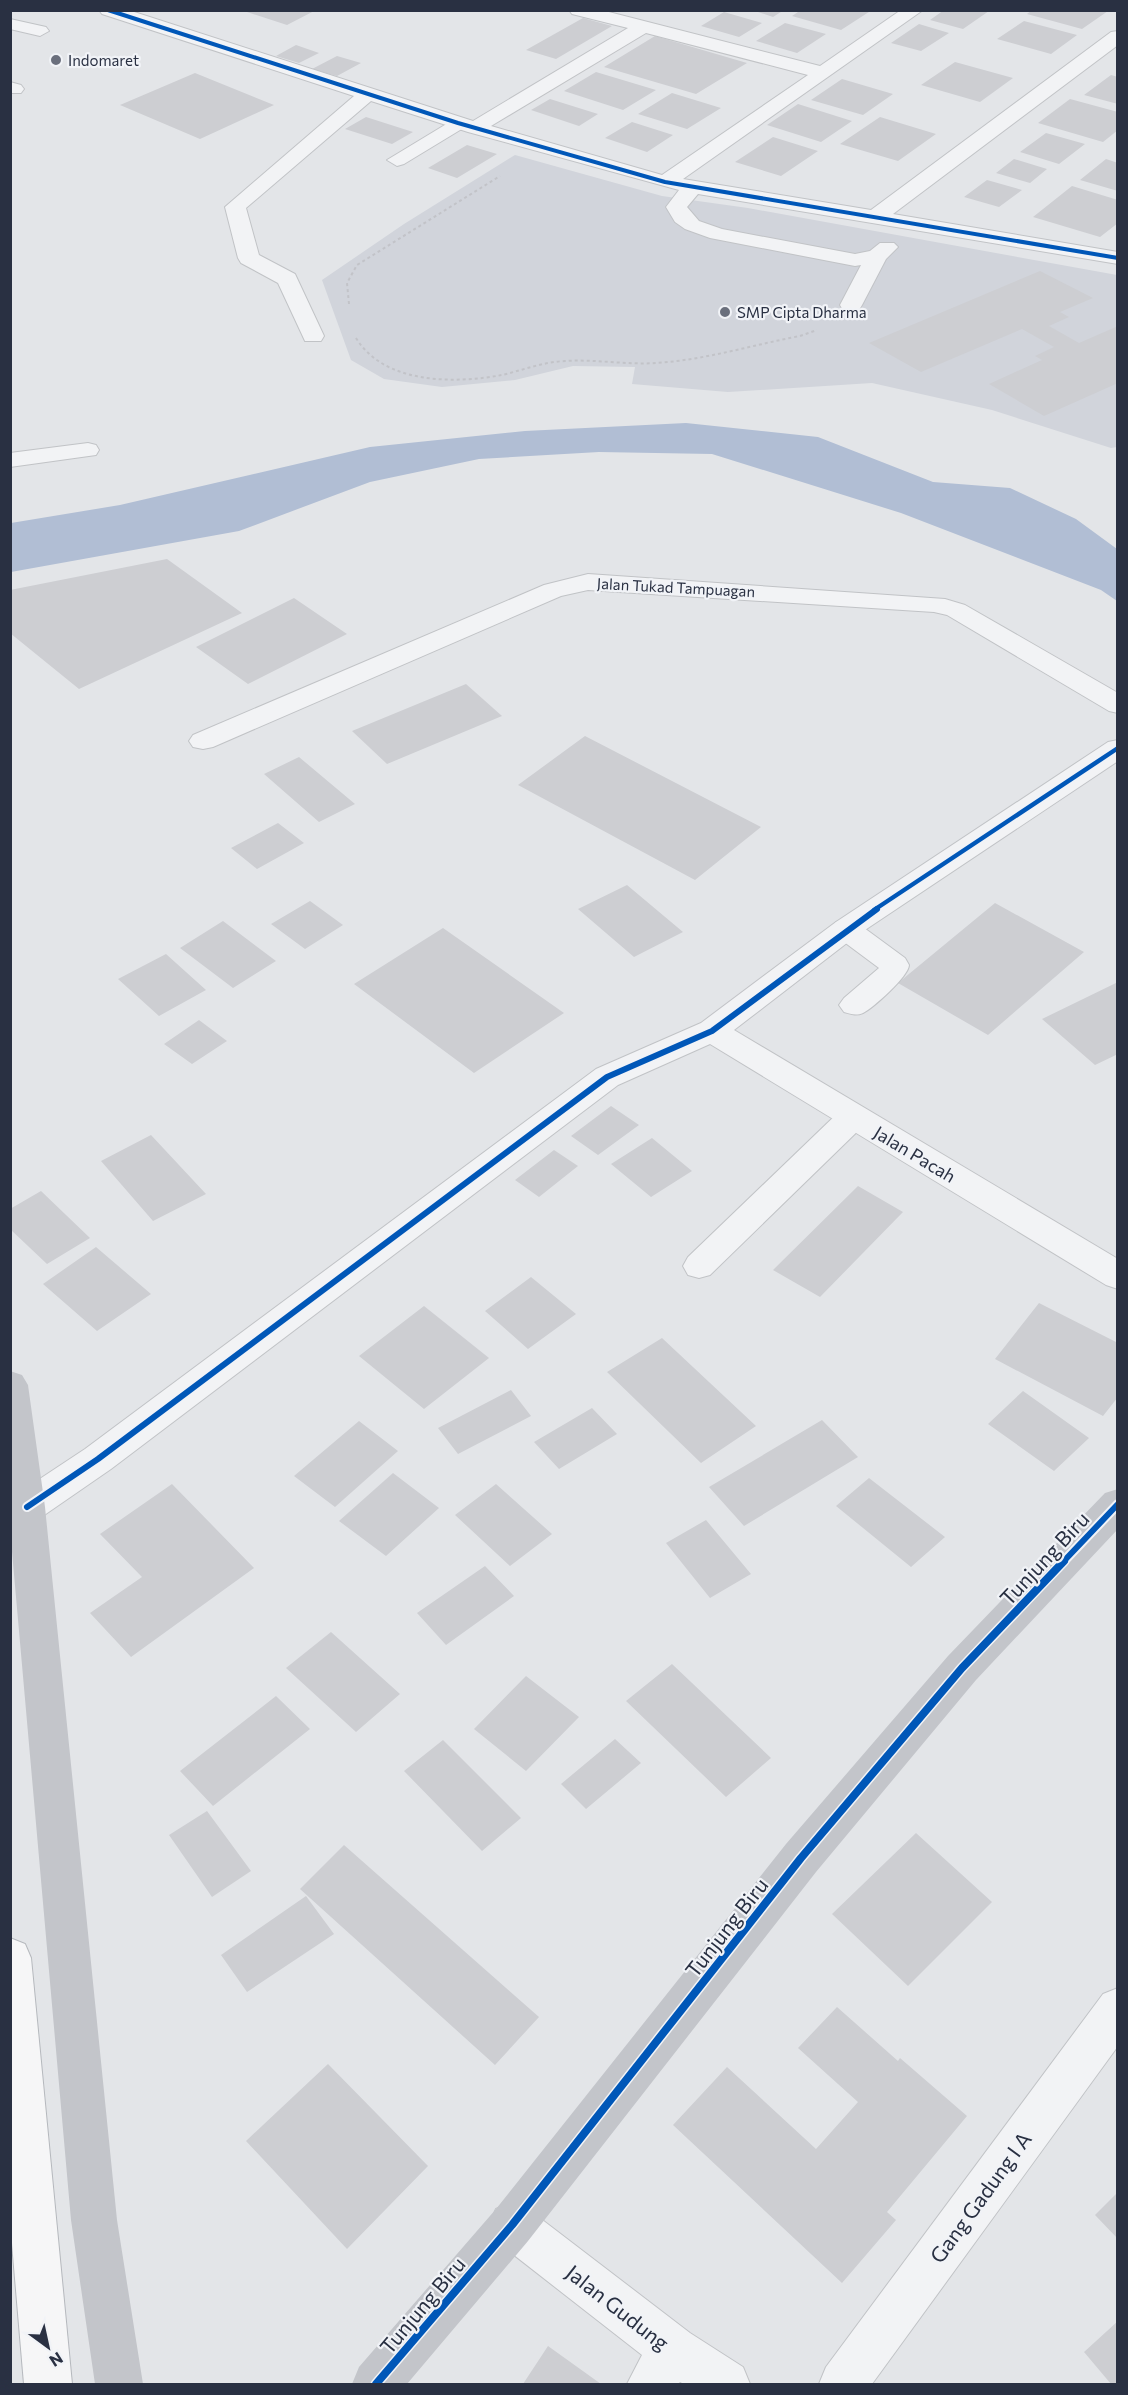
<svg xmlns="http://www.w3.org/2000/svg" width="1128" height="2395" font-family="Commissioner,sans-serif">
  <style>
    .built { fill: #d1d4db }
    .water { fill: #b1bed4 }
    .building { fill: #cdced2 }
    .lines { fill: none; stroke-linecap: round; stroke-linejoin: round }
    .lane-casing { stroke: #c1c3c6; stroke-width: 2 }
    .street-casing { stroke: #c1c3c6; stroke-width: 2 }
    .highway-casing { stroke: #b5b8bd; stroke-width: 2 }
    .path { stroke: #c2c3c8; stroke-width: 2; stroke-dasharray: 3 3; stroke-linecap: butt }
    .lane { fill: #f2f3f5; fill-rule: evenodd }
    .street { fill: #f2f3f5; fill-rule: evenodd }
    .secondary { fill: #c3c5ca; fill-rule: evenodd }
    .highway { fill: #f6f6f7; fill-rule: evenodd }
    .cycleway-far3-casing { stroke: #f1f3f7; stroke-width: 6 }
    .cycleway-far2-casing { stroke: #f1f3f7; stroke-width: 8 }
    .cycleway-far1-casing { stroke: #f1f3f7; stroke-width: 10 }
    .cycleway-casing { stroke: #f1f3f7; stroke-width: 11 }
    .cycleway-far3 { stroke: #0057b8; stroke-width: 4 }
    .cycleway-far2 { stroke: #0057b8; stroke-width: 4.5 }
    .cycleway-far1 { stroke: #0057b8; stroke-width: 6 }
    .cycleway { stroke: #0057b8; stroke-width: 8 }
    .poi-dot { fill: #6a6f7c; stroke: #f1f3f7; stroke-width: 2 }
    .labels { text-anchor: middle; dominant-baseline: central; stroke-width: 4.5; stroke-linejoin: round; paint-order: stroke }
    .far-poi-label { font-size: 15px; fill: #293042; stroke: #f1f3f7; text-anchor: start }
    .far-street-label { font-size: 15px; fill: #293042; stroke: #f1f3f7 }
    .street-label { font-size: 18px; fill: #293042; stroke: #f1f3f7 }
    .near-street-label { font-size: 21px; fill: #293042; stroke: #f1f3f7 }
  </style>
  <rect width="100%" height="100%" fill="#e3e5e8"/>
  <!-- built -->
  <path class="built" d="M515,155L662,196L748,208L1117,275V447L1111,448L992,410L872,383L728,392L632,384L635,367L573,366L515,380L442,387L384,379L351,360L322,280L404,224Z"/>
  <!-- water -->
  <path class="water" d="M686,423L818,437L933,482L1010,488L1076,519L1117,549V601L1101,590L901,513L712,454L599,452L479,459L370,482L239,531L11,572V523L120,505L370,447L525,431Z"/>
  <!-- building -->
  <path class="building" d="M241,10H316L287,25Z
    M752,10H784L773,17Z
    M801,10H872L841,30L792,16Z
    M944,10H986L989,11L963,29L930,20Z
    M1032,10H1104L1108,11L1082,29L1027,14Z
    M724,12L762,23L739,37L701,26Z
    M583,18L612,26L556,59L526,50Z
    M1024,21L1077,35L1051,54L997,39Z
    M785,23L826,34L797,53L756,41Z
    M919,24L949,33L921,51L891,43Z
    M655,36L747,63L696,94L604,67Z
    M296,45L319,53L299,63L276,56Z
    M337,56L361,63L337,76L312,69Z
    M955,62L1013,78L980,102L921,85Z
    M596,72L656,90L623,110L564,91Z
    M195,73L274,105L200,139L120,105Z
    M1111,75L1118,77V104L1084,95Z
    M842,79L893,94L863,115L811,100Z
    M672,93L721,108L687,129L638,114Z
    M550,99L598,114L579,126L531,110Z
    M1070,99L1118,112V130L1103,142L1038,123Z
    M798,104L852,121L821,142L767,125Z
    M366,117L413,132L392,144L345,129Z
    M880,117L936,134L898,161L840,144Z
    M632,122L673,135L647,152L605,138Z
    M1046,133L1085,144L1059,164L1020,152Z
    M773,137L818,151L781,176L735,162Z
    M467,145L497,154L457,178L428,168Z
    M1014,159L1047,169L1030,183L996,173Z
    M1106,159L1118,163V191L1080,180Z
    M987,180L1022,190L999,207L964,197Z
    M1072,186L1118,200V223L1100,237L1033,217Z
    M1040,271L1093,298L1060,312L1069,317L1049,326L1079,343L1118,326V383L1044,416L989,384L1042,360L1035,356L1054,347L1022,329L921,372L869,343Z
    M167,559L242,613L79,689L10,633V590Z
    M294,598L347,634L248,684L196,647Z
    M466,684L502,716L387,764L352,731Z
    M585,736L761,827L695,880L518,785Z
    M299,757L355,804L319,822L264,774Z
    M278,823L304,843L257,869L231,848Z
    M627,885L683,932L634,957L578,909Z
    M310,901L343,925L305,949L271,924Z
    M995,903L1084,952L988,1035L898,983Z
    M223,921L276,961L233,988L180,948Z
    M443,928L564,1013L474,1073L354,984Z
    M166,954L206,990L159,1016L118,979Z
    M1118,982V1054L1095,1065L1042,1019Z
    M199,1020L227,1041L192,1064L164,1044Z
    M611,1106L639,1125L598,1155L571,1136Z
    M151,1135L206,1194L153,1221L101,1161Z
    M652,1138L692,1171L651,1197L611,1164Z
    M554,1150L578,1166L539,1197L515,1180Z
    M858,1186L903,1212L820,1297L773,1270Z
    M41,1191L90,1238L47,1264L10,1229V1209Z
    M96,1247L151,1294L97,1331L43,1284Z
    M531,1277L576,1314L528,1349L485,1311Z
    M1039,1303L1118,1343V1397L1103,1416L995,1359Z
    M424,1306L489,1358L424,1409L359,1356Z
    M662,1338L756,1426L701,1463L607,1372Z
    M511,1390L531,1416L458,1454L438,1428Z
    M1023,1391L1089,1438L1054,1471L988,1424Z
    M592,1408L617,1434L559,1469L534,1442Z
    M822,1420L858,1457L744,1526L709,1487Z
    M359,1421L398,1451L335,1507L294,1476Z
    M393,1473L439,1508L386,1556L339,1521Z
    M869,1478L945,1537L911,1567L836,1506Z
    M172,1484L254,1568L131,1657L90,1613L142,1577L100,1534Z
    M496,1484L552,1534L510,1566L455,1515Z
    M706,1520L751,1574L710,1598L666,1543Z
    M485,1566L514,1596L446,1645L417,1613Z
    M331,1632L400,1694L356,1732L286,1668Z
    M672,1664L771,1758L726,1797L626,1701Z
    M526,1676L579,1717L526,1771L474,1729Z
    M276,1696L310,1729L213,1806L180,1771Z
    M615,1739L641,1763L586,1809L561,1784Z
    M443,1740L521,1818L482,1851L404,1771Z
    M207,1811L251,1871L212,1897L169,1835Z
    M916,1833L992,1902L908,1986L832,1914Z
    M344,1845L539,2017L495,2065L300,1889Z
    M306,1896L334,1934L247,1992L221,1955Z
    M837,2007L898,2061L900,2058L967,2116L887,2212L896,2220L842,2283L673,2125L727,2067L816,2149L858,2102L798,2048Z
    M328,2064L428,2166L347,2249L246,2141Z
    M1118,2192V2239L1095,2215Z
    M1118,2321V2384H1111L1084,2352Z
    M548,2346L601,2384H523Z"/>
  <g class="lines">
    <!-- lane casing -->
    <g class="lane-casing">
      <path id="lane" d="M10,19L46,27L49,31L40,36L10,29Z
        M10,82L21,85L24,89L21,93H10Z
        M458,117L465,119L467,123L465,127L404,164L397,166L387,160Z
        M88,443L96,445L99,450L96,455L10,467V453Z
        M846,920L856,922L905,958L909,965C909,976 873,1008 863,1013C856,1016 851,1014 844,1012L839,1005L844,998L879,968L836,936L832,929L836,922Z
        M853,1106L864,1109L868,1117L864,1125L710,1275L699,1278L688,1275L683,1266L688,1257L842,1109Z"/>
    </g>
    <!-- street casing -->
    <g class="street-casing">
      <path id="street" d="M99,10H128L473,121L628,28L572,14L569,10H601L820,66L901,10H923L683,179L871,210L1111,32L1118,31V45L893,214L1118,252V264L698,194L687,207L699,221L722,229L855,254L870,251L880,243H894L898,247L886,259L862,305L859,310H843L840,305L861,265L855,266L710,238L685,229L675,222L666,207L679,190L468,132L371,101L246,208L259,255L295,274L324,336L321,341H305L278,283L241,263L238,258L225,207L354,96L102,14ZM646,33L808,75L662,175L491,126Z
        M588,574L945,599L965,605L1118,693V713L1109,711L947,615L934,612L588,590L561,596L213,747L203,749L193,747L189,741L193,735L544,585Z
        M1118,740V761L856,936L734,1030L1118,1259V1289L1106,1285L710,1044L618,1085L111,1469L40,1518L27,1522L14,1518L10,1503L14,1496L85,1449L596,1069L701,1023L836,922L1108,742Z
        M1118,1988V2046L872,2384H819L826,2367L1103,1994Z
        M512,2202L528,2209L690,2333L743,2367L750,2384H684L680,2382L678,2384H627L642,2355L496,2241L489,2225L496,2209Z"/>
    </g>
    <!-- highway casing -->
    <g class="highway-casing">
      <path id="highway" d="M10,1938L25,1944L31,1958L72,2384H24L10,2220Z"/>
    </g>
    <!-- path -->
    <path class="path" d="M349,304L347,283L357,265L500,176
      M356,338C384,384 454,384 502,375C523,370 543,362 565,361C595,359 626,365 656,363C705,360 752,345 800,336L817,330"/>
    <!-- lane -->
    <use href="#lane" class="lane"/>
    <!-- street -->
    <use href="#street" class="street"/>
    <!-- secondary -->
    <path class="secondary" d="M10,1371L22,1375L28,1385L45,1507L117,2220L143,2384H95L71,2220L10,1529Z
      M1118,1489V1529L976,1680L816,1872L528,2241L407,2384H352L359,2367L496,2209L786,1844L948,1656L1105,1493Z"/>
    <!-- highway -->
    <use href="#highway" class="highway"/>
    <!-- cycleway-far3 casing -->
    <g class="cycleway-far3-casing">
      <path id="cycleway-far3" d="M108,10L458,123L665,182L1118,258"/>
    </g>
    <!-- cycleway-far2 casing -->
    <g class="cycleway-far2-casing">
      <path id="cycleway-far2" d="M874,910L1118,748"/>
    </g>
    <!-- cycleway-far1 casing -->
    <g class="cycleway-far1-casing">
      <path id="cycleway-far1" d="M27,1507L98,1459L607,1077L712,1031L877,909
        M1063,1562L1118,1504"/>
    </g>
    <!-- cycleway casing -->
    <g class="cycleway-casing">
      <path id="cycleway" d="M376,2384L512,2225L801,1858L962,1668L1064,1561"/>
    </g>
    <!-- cycleway-far3 -->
    <use href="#cycleway-far3" class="cycleway-far3"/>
    <!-- cycleway-far2 -->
    <use href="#cycleway-far2" class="cycleway-far2"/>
    <!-- cycleway-far1 -->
    <use href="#cycleway-far1" class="cycleway-far1"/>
    <!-- cycleway -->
    <use href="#cycleway" class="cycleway"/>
  </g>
  <!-- markers -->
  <g class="poi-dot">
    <circle cx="56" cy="60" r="6"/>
    <circle cx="725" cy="312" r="6"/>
  </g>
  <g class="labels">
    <!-- far-poi labels -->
    <g class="far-poi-label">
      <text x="68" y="60">Indomaret</text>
      <text x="737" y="312">SMP Cipta Dharma</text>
    </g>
    <!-- far-street labels -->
    <g class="far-street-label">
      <text transform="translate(676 587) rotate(3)">Jalan Tukad Tampuagan</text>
    </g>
    <!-- street labels -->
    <g class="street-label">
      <text transform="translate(915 1154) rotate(31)">Jalan Pacah</text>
    </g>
    <!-- near-street labels -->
    <g class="near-street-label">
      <text transform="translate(1044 1558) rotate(-47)">Tunjung Biru</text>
      <text transform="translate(726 1927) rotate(-52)">Tunjung Biru</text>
      <text transform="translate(980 2197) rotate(-54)">Gang Gadung I A</text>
      <text transform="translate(422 2305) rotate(-50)">Tunjung Biru</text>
      <text transform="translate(618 2307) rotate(38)">Jalan Gudung</text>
    </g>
  </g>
  <!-- border -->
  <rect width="1128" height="2395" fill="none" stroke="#293042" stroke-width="24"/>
  <!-- north arrow -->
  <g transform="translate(48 2347) rotate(147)" stroke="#f1f3f7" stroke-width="4.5" paint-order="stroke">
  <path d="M0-4.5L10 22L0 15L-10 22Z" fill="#293042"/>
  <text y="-9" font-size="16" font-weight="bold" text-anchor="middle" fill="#293042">N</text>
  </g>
</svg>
